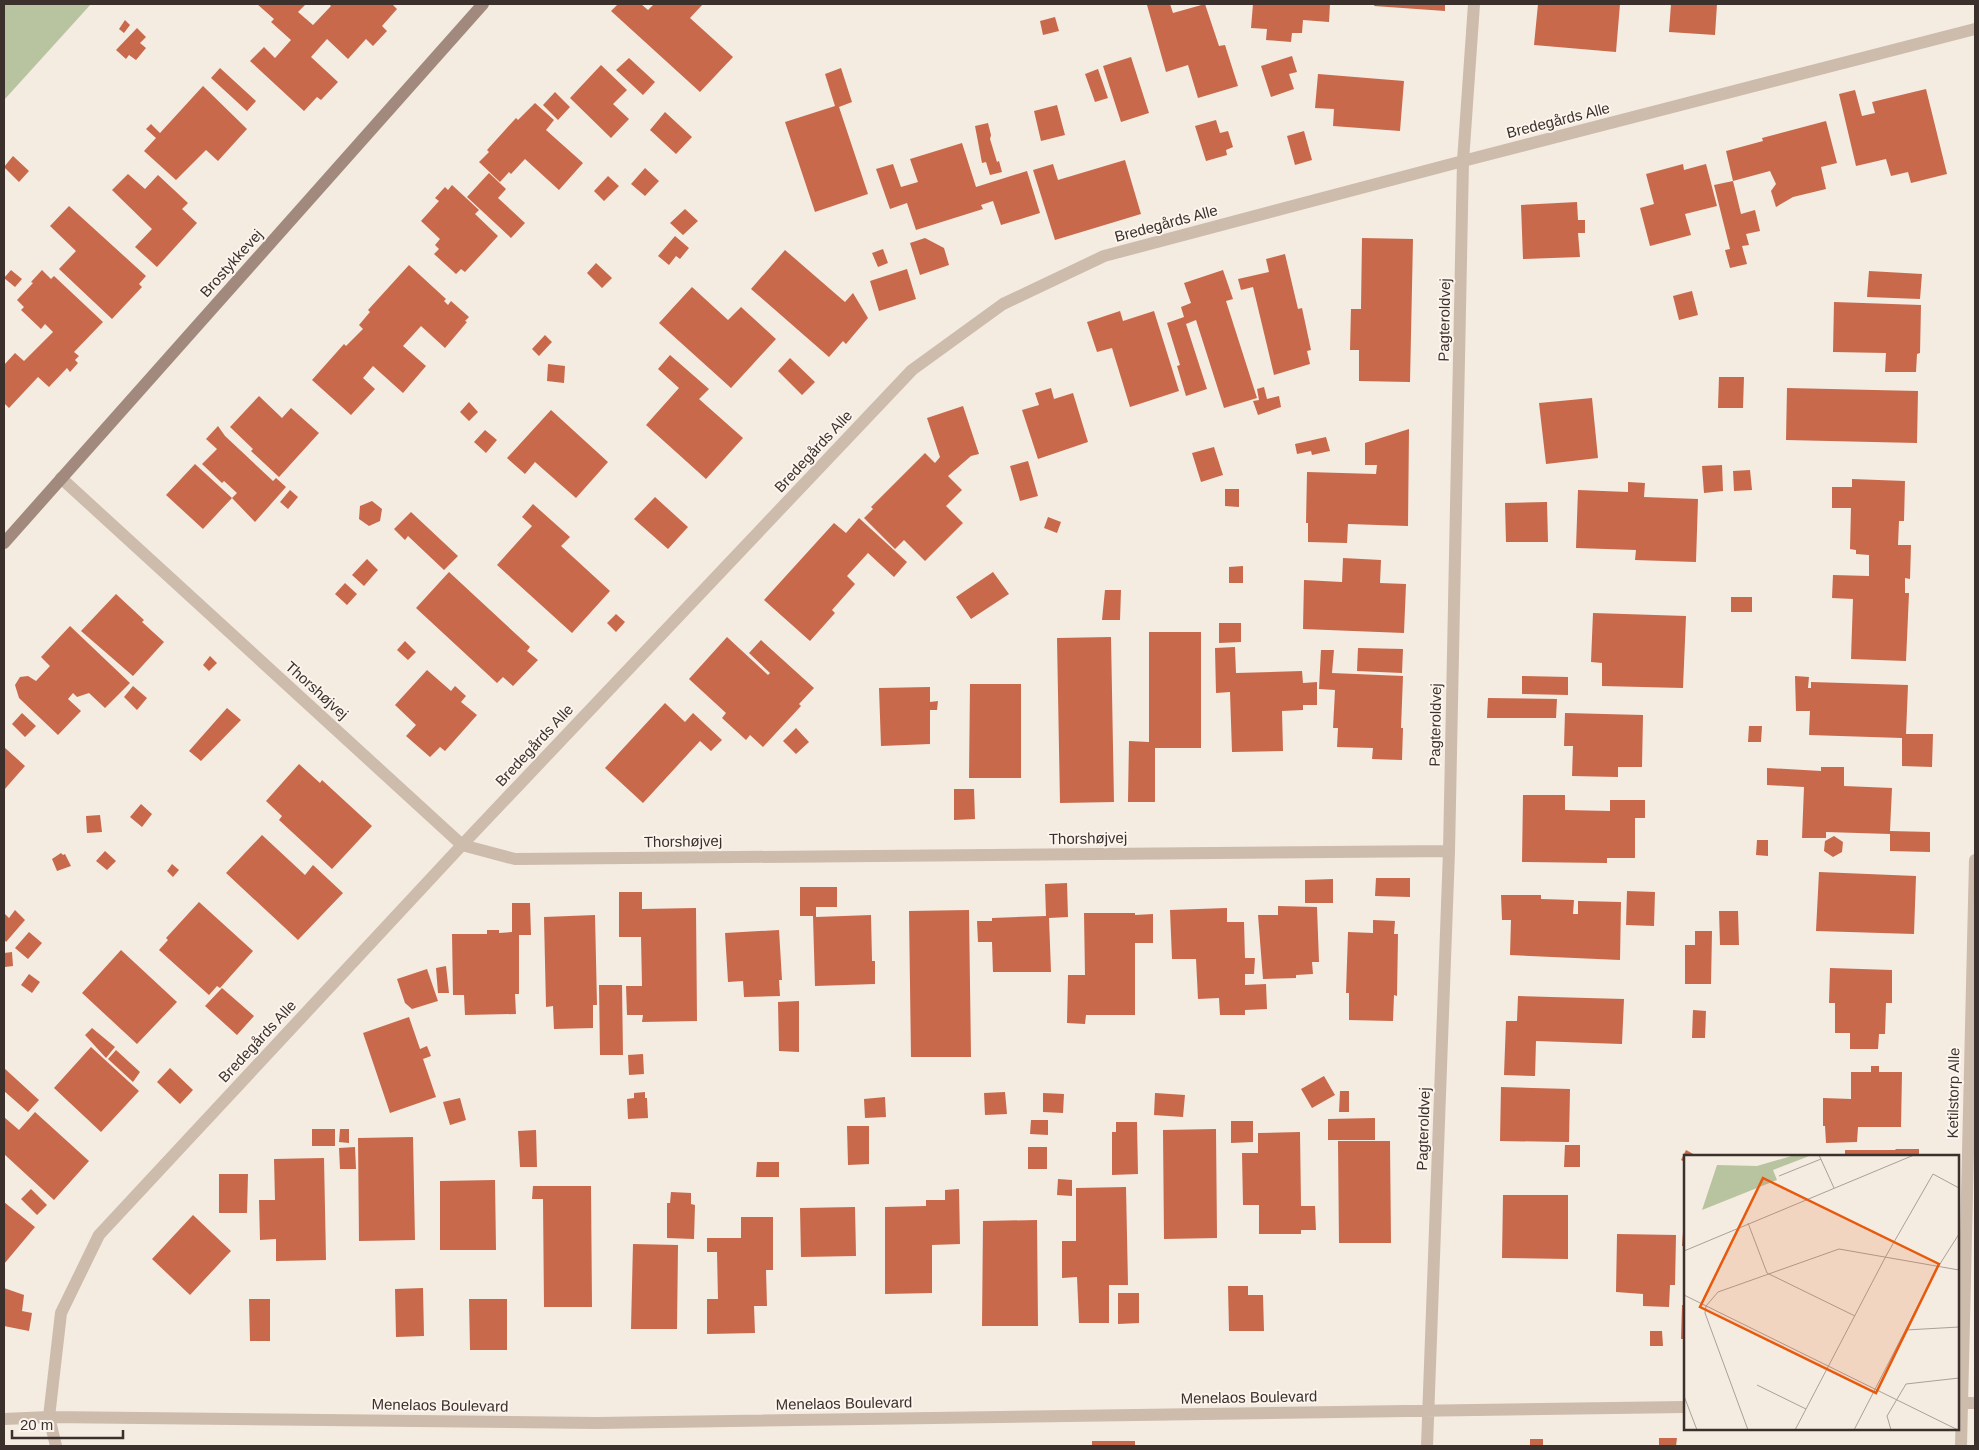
<svg xmlns="http://www.w3.org/2000/svg" width="1979" height="1450" font-family="Arial,sans-serif">
  <style>
    .green { fill: #b8c4a0 }
    .building { fill: #c8694b }
    .lines { fill: none; stroke-linecap: round; stroke-linejoin: round }
    .street { stroke: #cdbbac; stroke-width: 12 }
    .secondary { stroke: #a18a7d; stroke-width: 12 }
    .labels { text-anchor: middle; dominant-baseline: central; stroke-width: 4; stroke-linejoin: round; paint-order: stroke }
    .street-label { font-size: 15px; fill: #3b302b; stroke: #fbf5ee }
    .inset-road { fill: none; stroke: #aaa098; stroke-width: 1 }
    .view { fill: #e8590c; fill-opacity: 0.15; stroke: #e8590c; stroke-width: 2.5 }
    .inset-edge { fill: none; stroke: #3b302b; stroke-width: 2.5 }
  </style>
  <rect width="100%" height="100%" fill="#f4ebe1"/>
  <!-- green -->
  <path class="green" d="M4,4H91L4,100Z"/>
  <!-- building -->
  <path class="building" d="M257,4H306L298,12L313,25L331,6L329,4H392L397,9L382,26L387,31L373,46L366,39L348,59L327,39L311,57L338,82L321,100L317,97L304,111L250,61L264,47L275,58L291,40L271,22L274,19Z
    M618,4H641L648,10L654,4H703L690,18L733,57L700,92L611,11Z
    M1150,4H1170L1173,13L1205,4L1219,46L1225,45L1238,86L1198,98L1188,65L1166,72L1147,5Z
    M1253,4H1330L1329,22L1303,20L1302,33H1292L1291,42L1266,40L1267,29L1251,28Z
    M1375,4H1445V11L1374,6Z
    M1538,4H1620L1616,52L1534,45Z
    M1671,4H1717L1715,35L1669,32Z
    M1055,17L1059,31L1043,35L1040,21Z
    M125,20L130,25L124,33L119,29Z
    M137,28L146,37L140,43L146,48L136,60L129,55L126,59L116,50Z
    M1292,56L1297,72L1289,74L1294,89L1271,97L1261,66Z
    M1131,57L1149,113L1121,122L1103,66Z
    M629,58L655,82L643,95L616,70Z
    M601,65L627,90L613,104L629,119L611,138L570,98Z
    M220,68L256,101L247,111L211,78Z
    M841,68L852,102L839,107L868,194L815,212L785,122L835,106L825,74Z
    M1098,69L1108,98L1095,102L1085,74Z
    M1318,74L1404,81L1400,131L1333,126L1334,109L1315,108Z
    M203,86L247,129L218,161L206,150L176,180L144,151L156,138L146,129L151,124L160,133Z
    M1926,89L1947,174L1911,183L1908,172L1891,176L1886,159L1856,166L1839,94L1855,90L1862,116L1875,113L1872,102Z
    M555,92L570,107L558,120L543,105Z
    M535,103L554,120L546,130L583,163L559,190L525,159L511,174L509,172L500,182L479,162L489,152L487,150L516,118L518,120Z
    M1057,105L1065,135L1041,141L1034,111Z
    M665,112L692,137L676,154L650,130Z
    M1216,120L1220,133L1228,131L1233,147L1226,150L1227,155L1206,161L1195,126Z
    M1826,121L1837,163L1821,167L1826,189L1793,197L1776,207L1771,191L1776,184L1770,171L1733,181L1726,151L1763,141L1762,138Z
    M988,123L991,135L990,139L997,162L999,161L1002,172L990,175L986,162L982,163L975,126Z
    M1304,131L1312,160L1295,165L1287,136Z
    M962,143L976,187L1027,171L1040,213L1001,225L993,201L981,205L983,209L916,230L907,203L890,209L876,169L893,164L901,187L918,182L910,159Z
    M13,156L29,171L19,182L4,167Z
    M1125,160L1141,214L1055,240L1033,170L1053,164L1058,180Z
    M1683,164L1684,170L1706,164L1717,206L1685,214L1691,235L1650,246L1640,208L1654,204L1646,174Z
    M645,168L659,181L645,196L631,184Z
    M489,173L506,189L498,198L525,223L511,238L467,197Z
    M128,174L145,189L158,175L188,203L182,209L197,223L157,267L135,247L152,229L112,190Z
    M608,176L619,186L604,201L594,191Z
    M1733,181L1741,214L1755,210L1760,231L1746,234L1749,245L1742,246L1747,264L1730,268L1725,250L1730,249L1714,185Z
    M452,185L479,210L475,214L498,236L465,272L461,269L456,274L434,254L439,249L435,245L440,239L421,221L439,201L435,198L445,187L448,190Z
    M1577,202L1578,220H1585V233H1578L1580,257L1523,259L1521,205Z
    M69,206L146,276L139,284L142,287L112,319L59,269L76,251L50,226Z
    M685,209L698,221L683,235L670,223Z
    M675,236L689,248L680,259L676,256L669,265L658,256Z
    M925,238L944,248L949,265L920,275L910,243Z
    M1362,238L1413,239L1410,382L1359,381V350H1350L1351,309H1361Z
    M883,249L888,263L878,267L872,253Z
    M785,250L845,302L853,293L868,318L846,344L843,341L829,357L751,289Z
    M1285,254L1298,309L1302,308L1311,350L1307,351L1310,364L1274,375L1253,287L1241,290L1238,279L1269,272L1266,259Z
    M596,263L612,278L602,288L587,273Z
    M409,265L446,299L444,301L448,305L451,301L469,317L465,321L467,322L445,348L421,326L403,346L426,366L403,393L373,366L363,378L375,389L351,415L312,380L344,344L346,346L363,329L359,325L370,312L368,310Z
    M907,269L916,299L879,311L870,281Z
    M11,270L22,279L15,287L4,278Z
    M42,270L51,279L54,276L103,322L74,352L79,356L75,360L78,363L70,372L67,368L49,387L38,377L9,408L4,403V365L15,353L24,361L53,332L45,324L41,329L21,310L24,307L17,300L33,283L31,282Z
    M1223,270L1233,299L1226,301L1257,398L1224,408L1196,320L1186,324L1207,389L1186,396L1177,366L1180,365L1167,323L1184,317L1181,307L1191,303L1184,283Z
    M1869,271L1922,274L1920,299L1867,297Z
    M692,287L728,320L741,307L776,339L731,388L659,323Z
    M1692,291L1698,315L1679,320L1673,296Z
    M1834,302L1921,305L1920,353L1917,354L1916,372H1885L1886,353L1833,352Z
    M1120,311L1123,321L1154,311L1179,391L1130,407L1112,348L1097,352L1087,322Z
    M545,335L552,342L539,356L532,349Z
    M670,355L709,389L699,399L743,438L706,479L646,425L679,388L658,369Z
    M790,358L815,382L802,395L778,371Z
    M548,364L565,366L564,383L547,381Z
    M1719,377H1744L1743,408H1718Z
    M1264,387L1267,399L1279,396L1281,407L1258,415L1253,401L1259,400L1257,389Z
    M1051,388L1054,399L1073,393L1088,442L1038,459L1022,410L1039,405L1035,393Z
    M1787,388L1918,391L1917,443L1786,440Z
    M259,396L282,418L291,408L319,433L279,477L251,451L253,449L230,427Z
    M1592,398L1598,458L1546,464L1539,403Z
    M469,402L478,412L469,421L460,412Z
    M963,406L979,454L971,456L948,476L962,490L946,506L963,523L925,561L904,540L895,549L864,518L873,509L871,507L925,453L935,463L940,457L927,418Z
    M551,410L608,462L576,498L535,462L525,474L507,458Z
    M218,426L225,436L273,481L276,478L286,487L255,522L232,498L203,529L166,495L195,464L232,498L237,493L224,481L222,483L202,464L217,449L206,439Z
    M1409,429L1408,526L1348,524L1347,543L1308,542V523H1306L1307,472L1376,474L1377,465H1365V443Z
    M485,430L497,440L486,453L474,442Z
    M1326,437L1330,451L1312,455L1311,451L1297,454L1295,444Z
    M1214,447L1223,475L1201,482L1192,453Z
    M1028,461L1038,496L1020,501L1010,466Z
    M1722,465L1723,491L1704,493L1702,466Z
    M1750,470L1752,490L1734,491L1733,471Z
    M1852,479L1905,481L1904,521H1899L1898,545H1911L1910,579L1905,578V593H1909L1906,661L1851,659L1853,599L1832,598L1833,575L1869,576V555L1856,554V550L1850,549L1851,508H1832V487H1852Z
    M1628,482L1645,483L1644,497L1698,499L1696,562L1635,560L1636,550L1576,548L1578,490L1628,492Z
    M1225,489H1239V507L1225,506Z
    M290,490L298,497L288,509L280,502Z
    M655,497L688,527L668,549L634,519Z
    M372,501L382,509L380,521L369,526L359,519L360,506Z
    M1547,502L1548,542H1506L1505,503Z
    M533,504L570,537L561,546L610,591L572,633L497,565L532,526L522,517Z
    M411,512L458,556L444,570L408,536L405,540L394,529Z
    M1048,517L1061,522L1057,533L1044,528Z
    M859,518L907,562L894,577L868,553L847,576L855,584L832,610L835,613L810,641L764,600L834,523L846,533Z
    M1343,558L1381,560L1380,583L1406,584L1404,633L1303,629L1304,580L1342,582Z
    M367,559L378,570L364,586L352,575Z
    M1243,566V583H1229V567Z
    M449,572L530,647L527,651L538,660L513,686L503,677L497,683L416,608Z
    M993,572L1009,594L971,619L956,597Z
    M345,583L357,594L347,605L335,594Z
    M1105,590H1121L1120,620H1102Z
    M116,594L144,620L142,622L164,642L133,676L81,631Z
    M1731,597H1752V612H1731Z
    M1593,613L1686,616L1683,688L1602,686V663L1591,662Z
    M616,614L625,622L616,632L607,623Z
    M1219,623H1241V642L1219,643Z
    M70,626L130,683L105,708L89,693L77,697L73,693L68,699L81,711L58,735L19,698L15,685L20,677L28,676L36,681L50,666L41,657Z
    M1149,632H1201V748H1155V802H1128L1129,741L1149,742Z
    M727,637L768,675L770,673L749,653L761,640L814,688L799,704L801,706L763,747L750,735L746,740L722,718L726,713L689,679Z
    M1111,637L1114,802L1060,803L1057,638Z
    M405,641L416,652L408,660L397,650Z
    M1235,647L1236,673L1302,671L1303,683L1317,682V705H1303V710L1282,711L1283,751L1232,752L1230,692L1216,693L1215,648Z
    M1358,648L1403,649L1402,673L1357,671Z
    M1321,650H1334L1332,673L1403,676L1401,728H1403L1402,760L1372,759L1373,748L1337,747L1338,728H1333L1335,690L1319,689Z
    M210,656L217,663L209,671L203,665Z
    M427,670L451,691L455,686L466,696L461,702L477,715L445,751L440,747L430,757L406,736L416,725L395,705Z
    M1522,676L1568,677V695L1522,694Z
    M1795,676L1809,677L1808,688H1811V682L1908,685L1906,734H1933L1932,767L1902,766V738L1809,735L1810,711H1796Z
    M970,684H1021V778H969Z
    M133,686L147,698L137,710L124,697Z
    M930,687V702L938,701L937,710H930V744L881,746L879,688Z
    M1488,698L1557,699L1556,718H1487Z
    M665,703L685,722L693,713L722,740L711,751L700,741L643,803L605,768Z
    M227,708L241,720L201,761L189,751Z
    M22,713L36,726L25,737L12,724Z
    M1565,713L1643,715L1642,767H1618V777L1572,776L1573,746H1564Z
    M1749,726H1762L1761,742H1748Z
    M796,728L809,742L796,754L783,741Z
    M4,747L25,766L4,790Z
    M299,764L320,783L322,780L372,826L332,869L279,820L282,816L266,801Z
    M1821,767H1844V786L1892,788L1890,831L1930,832V852L1890,851V834L1826,832V838H1802L1804,787L1767,785V768L1821,771Z
    M954,789H974L975,819L954,820Z
    M1523,795H1565V810L1610,811V800H1645V818H1635V858H1607V863L1522,862Z
    M141,804L152,814L142,827L130,817Z
    M100,815L102,832L87,833L86,816Z
    M262,835L305,875L313,865L343,893L298,940L226,873Z
    M1834,836L1843,842L1842,852L1833,857L1824,851L1825,841Z
    M1757,840H1768V856L1756,855Z
    M105,851L116,861L107,870L96,861Z
    M61,853L63,855L65,854L71,866L57,871L52,859Z
    M172,864L179,870L173,877L167,871Z
    M1819,872L1916,876L1914,934L1816,931Z
    M1376,878H1410V897L1375,896Z
    M1333,879V903H1305V880Z
    M1067,883L1068,917L1049,918L1051,972H993L992,942H978L977,921H992V918L1046,916L1045,884Z
    M800,887H837V907H816V917L871,915L872,961H875V984L815,986L813,916H800Z
    M1627,891L1655,892L1654,926L1626,925Z
    M619,892H642V909L696,908L697,1021L642,1022L643,1015H627L626,986H642L641,937H619Z
    M1501,895H1541V899L1574,900L1573,914H1578V901L1621,902L1620,960L1510,955L1511,920H1502Z
    M199,902L253,951L220,988L217,986L209,995L159,950L168,940L166,938Z
    M512,903H530L531,935H519V994H515L516,1014L465,1015L464,995H453L452,934H487V930H499V933L512,932Z
    M1278,906L1317,907L1319,962H1312L1313,974L1296,975V978L1263,979L1258,915H1278Z
    M1227,908V922H1244L1245,958H1255L1254,974H1245V985L1266,984L1267,1009L1245,1010V1015H1220L1219,998L1198,999L1196,959H1172L1170,910Z
    M15,910L25,920L6,942L4,939V913L9,918Z
    M969,910L971,1057H911L909,911Z
    M1719,911H1738L1739,945H1720Z
    M1084,913H1135V915L1153,914V943H1135V1015H1086L1085,1024L1067,1023L1068,975H1085Z
    M595,915L597,1005H593V1028L554,1029L553,1006L546,1007L544,917Z
    M1373,920L1395,921L1394,934H1398L1397,996L1394,995L1393,1021L1349,1020V993H1346L1348,932L1373,933Z
    M779,930L782,980H779L780,996L744,997L743,981L728,982L725,933Z
    M1695,931H1712L1711,984H1685V945H1695Z
    M29,932L42,943L28,959L15,948Z
    M121,950L177,1002L137,1044L82,993Z
    M12,952L13,966L5,967L4,953Z
    M446,966L449,993H438L436,968Z
    M1830,968L1892,970V1003H1886L1885,1034H1879L1878,1049H1850V1033H1835V1003H1829Z
    M427,969L438,1001L412,1009L405,1003L397,979Z
    M29,974L40,982L32,993L21,985Z
    M599,985H622L623,1055H600Z
    M222,988L254,1016L237,1035L205,1006Z
    M1518,996L1624,999L1622,1044L1536,1041L1535,1076L1504,1075L1506,1021H1517Z
    M799,1001V1052L779,1051L778,1002Z
    M1693,1010L1706,1011L1705,1038H1692Z
    M409,1017L420,1049L427,1046L431,1056L423,1059L436,1097L390,1113L363,1033Z
    M92,1028L115,1047L106,1058L85,1035Z
    M91,1047L139,1091L101,1132L54,1088Z
    M116,1050L140,1072L133,1082L108,1059Z
    M643,1054L644,1074L629,1075L628,1055Z
    M1871,1066H1879V1072H1902L1901,1127H1858L1857,1142L1826,1143L1825,1126H1823V1098L1851,1099V1072H1871Z
    M4,1068L39,1100L28,1112L4,1091Z
    M170,1068L193,1090L180,1104L157,1082Z
    M1324,1076L1335,1095L1312,1108L1301,1089Z
    M1501,1087L1570,1089L1569,1142L1500,1141Z
    M1340,1091H1349V1112H1339Z
    M645,1092V1098H647L648,1118L628,1119L627,1099L634,1098V1093Z
    M1005,1092L1007,1114L985,1115L984,1093Z
    M1043,1093L1064,1094L1063,1113L1043,1112Z
    M1155,1093L1185,1095L1183,1117L1154,1115Z
    M885,1097L886,1117L865,1118L864,1099Z
    M460,1098L466,1120L450,1125L443,1102Z
    M35,1112L89,1161L54,1200L4,1154V1117L19,1130Z
    M1375,1118V1140H1328V1119Z
    M1031,1120H1048V1135L1030,1134Z
    M1231,1121H1253V1142L1231,1143Z
    M1116,1122H1137L1138,1174L1112,1175V1132H1116Z
    M847,1126H869V1164L848,1165Z
    M312,1129H335V1146H312Z
    M340,1129H349V1143L339,1142Z
    M1216,1129L1217,1238L1164,1239L1163,1130Z
    M536,1130L537,1167H520L518,1131Z
    M1300,1132L1301,1206H1315L1316,1230H1301V1234H1259V1205H1243L1242,1153H1258V1133Z
    M413,1137L415,1240L359,1241L358,1138Z
    M1338,1141H1390L1391,1243H1339Z
    M1565,1145H1580V1167H1564Z
    M355,1147L356,1169H340L339,1148Z
    M1028,1147H1047V1169H1028Z
    M1896,1149H1919V1156H1845V1150H1895Z
    M1686,1150L1697,1156H1685V1162L1681,1160Z
    M324,1158L326,1260L276,1261V1239L260,1240L259,1200H275L274,1159Z
    M757,1162H779V1177H756Z
    M219,1174H248L247,1213H219Z
    M1058,1179L1072,1180V1196L1057,1195Z
    M495,1180L496,1250H440V1181Z
    M533,1186H591L592,1307H544L543,1199H532Z
    M1126,1187L1128,1285H1109V1323H1079L1077,1277L1062,1278V1241H1076V1188Z
    M31,1189L47,1205L37,1215L21,1199Z
    M959,1189L960,1244L932,1245V1293L885,1294V1207L926,1206V1200H945V1190Z
    M671,1192L691,1193V1204L695,1205L694,1239L667,1238V1203H670Z
    M1503,1195H1568V1259L1502,1258Z
    M4,1202L35,1227L4,1264Z
    M855,1207L856,1256L801,1257L800,1208Z
    M193,1215L231,1251L190,1295L152,1259Z
    M741,1217H773V1270H766L767,1306H754L755,1333L707,1334V1299H718L717,1252H707V1238H741Z
    M1037,1220L1038,1326H982L983,1221Z
    M1683,1232H1685V1246H1682Z
    M1617,1234L1676,1235L1675,1285H1670L1669,1307L1643,1306V1294L1616,1292Z
    M633,1244L678,1245L677,1329H631Z
    M1228,1286H1248V1295H1263L1264,1331H1229Z
    M4,1288L24,1295L22,1311L32,1313L29,1331L4,1326Z
    M423,1288L424,1336L396,1337L395,1289Z
    M1118,1293H1139V1323L1118,1324Z
    M249,1299H270V1341H250Z
    M469,1299H507V1350H470Z
    M1682,1305H1685V1339H1681Z
    M1650,1331H1662L1663,1346H1650Z
    M1659,1438H1677L1676,1446H1659Z
    M1530,1439H1543V1446H1530Z
    M1092,1441H1135V1446H1092Z"/>
  <g class="lines">
    <!-- street -->
    <path class="street" d="M61,478L462,845L515,859L1449,851
      M1958,1403H1975
      M4,1419L49,1417L597,1423L1685,1407
      M56,1446L49,1417L61,1313L99,1235L462,845L912,370L1003,304L1104,256L1463,161L1975,29
      M1427,1446L1449,851L1463,161L1474,4
      M1961,1446L1975,860"/>
    <!-- secondary -->
    <path class="secondary" d="M4,543L483,4"/>
  </g>
  <g class="labels">
    <!-- street labels -->
    <g class="street-label">
      <text transform="translate(1558 120) rotate(-14)">Bredegårds Alle</text>
      <text transform="translate(1166 223) rotate(-15)">Bredegårds Alle</text>
      <text transform="translate(231 263) rotate(-48)">Brostykkevej</text>
      <text transform="translate(1444 320) rotate(-89)">Pagteroldvej</text>
      <text transform="translate(813 451) rotate(-47)">Bredegårds Alle</text>
      <text transform="translate(317 690) rotate(42)">Thorshøjvej</text>
      <text transform="translate(1435 725) rotate(-89)">Pagteroldvej</text>
      <text transform="translate(534 745) rotate(-47)">Bredegårds Alle</text>
      <text transform="translate(1088 838) rotate(-1)">Thorshøjvej</text>
      <text transform="translate(683 841) rotate(-1)">Thorshøjvej</text>
      <text transform="translate(257 1041) rotate(-47)">Bredegårds Alle</text>
      <text transform="translate(1953 1093) rotate(-89)">Ketilstorp Alle</text>
      <text transform="translate(1423 1129) rotate(-88)">Pagteroldvej</text>
      <text transform="translate(1249 1397) rotate(-1)">Menelaos Boulevard</text>
      <text transform="translate(844 1403) rotate(-1)">Menelaos Boulevard</text>
      <text transform="translate(440 1405) rotate(1)">Menelaos Boulevard</text>
    </g>
  </g>
  <!-- overview -->
  <g transform="translate(1684 1155)">
    <rect width="275" height="275" fill="#f4ebe1"/>
    <path d="M111,0H128L89,15L93,25L18,55L33,10L73,11Z" fill="#b8c4a0"/>
    <path class="inset-road" d="M135,0L150,33M95,21L137,4M64,68L83,118L171,161M0,96L230,0M0,140L274,275M222,175L275,172M73,230L122,254M0,241L13,275M64,275L21,158L22,151L34,137L155,94L275,115M111,275L202,101L249,19L275,33M170,275L254,112L275,79M207,275L203,261L222,229L275,223"/>
    <path class="view" d="M79,23L255,109L192,238L16,152Z"/>
    <rect width="275" height="275" class="inset-edge"/>
  </g>
  <!-- border -->
  <rect width="1979" height="1450" fill="none" stroke="#3b302b" stroke-width="10"/>
  <!-- scale -->
  <path d="M12 1430v8h111v-8" fill="none" stroke="#3b302b" stroke-width="2.5"/>
  <text x="20" y="1430" font-size="15" fill="#3b302b" stroke="#fbf5ee" stroke-width="4" paint-order="stroke">20 m</text>
</svg>
